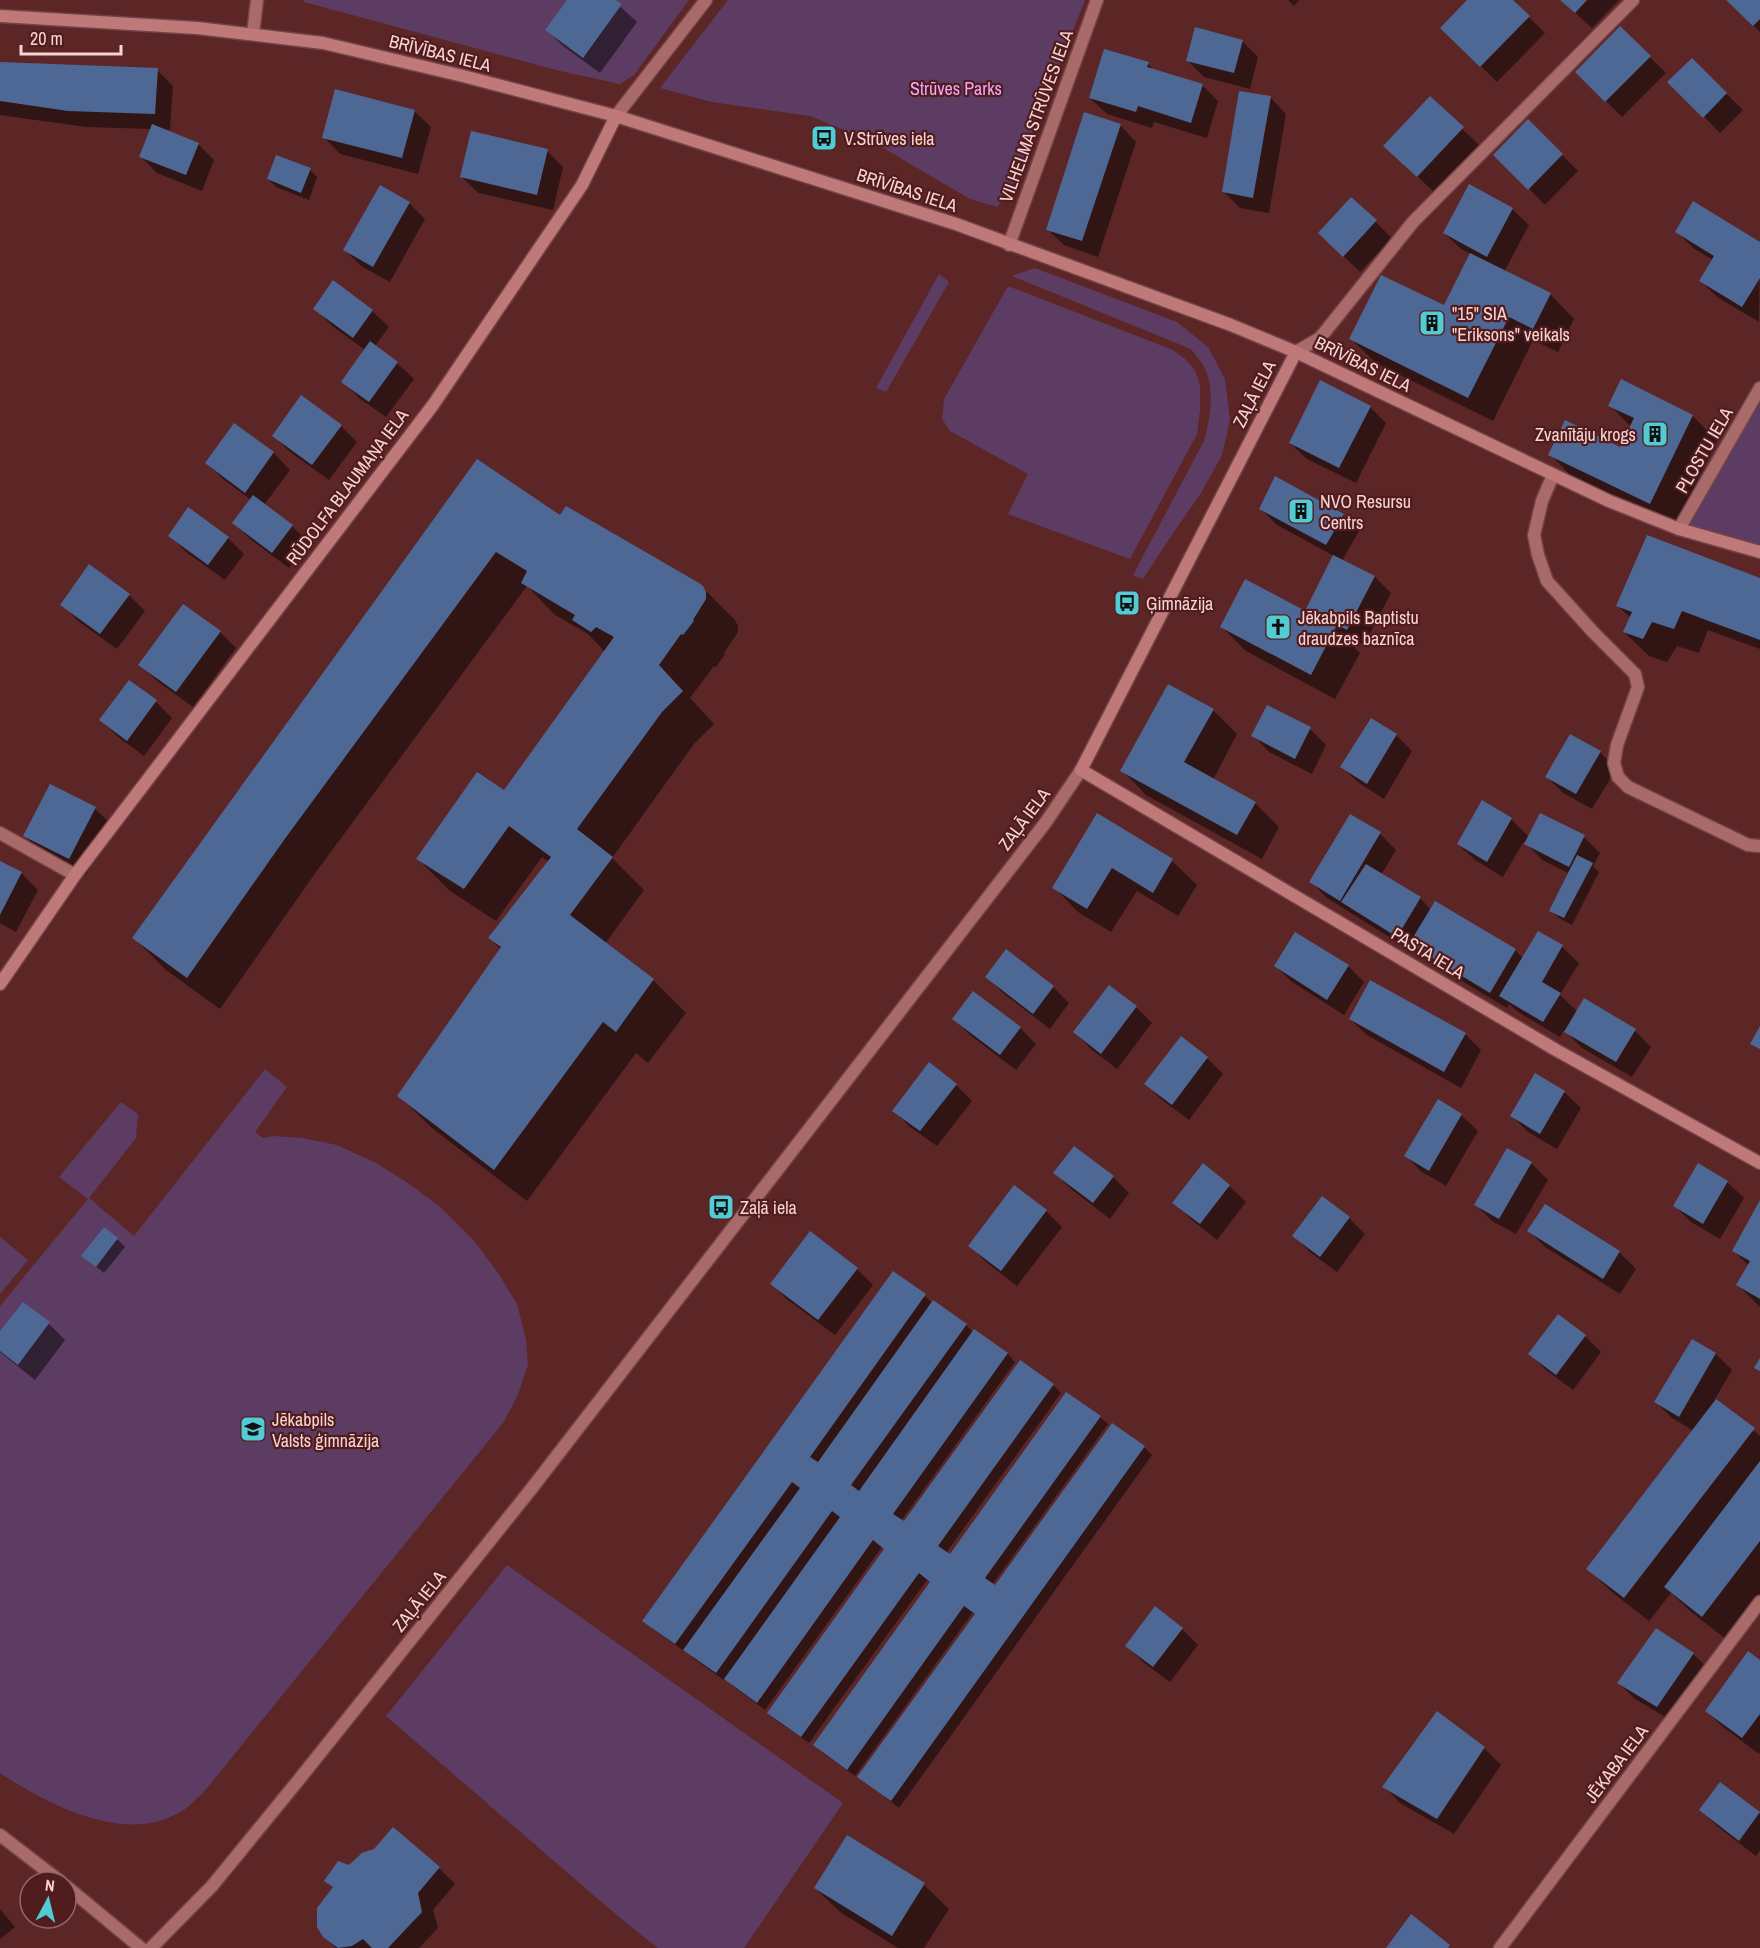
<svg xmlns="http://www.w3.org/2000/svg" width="1760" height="1948" font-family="'Archivo Narrow',sans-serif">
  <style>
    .green { fill: #5c3c62 }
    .shadow { fill: #0007 }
    .building { fill: #4e6896 }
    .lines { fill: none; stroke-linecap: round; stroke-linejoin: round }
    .minor-casing { stroke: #734346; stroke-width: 15 }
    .tertiary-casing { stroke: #734346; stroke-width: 15 }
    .secondary-casing { stroke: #734346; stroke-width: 15 }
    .minor { stroke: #a96b6a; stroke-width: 12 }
    .tertiary { stroke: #a96b6a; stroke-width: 12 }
    .secondary { stroke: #bf7978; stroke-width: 12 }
    .labels { text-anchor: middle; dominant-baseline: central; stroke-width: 4.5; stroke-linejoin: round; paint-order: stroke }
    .street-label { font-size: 18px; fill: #f8d4d3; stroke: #511c1e }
    .park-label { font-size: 18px; fill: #efa7fc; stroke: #511c1e }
    .poi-label { font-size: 18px; fill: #f8d4d3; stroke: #511c1e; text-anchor: start }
  </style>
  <rect width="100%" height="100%" fill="#5c2627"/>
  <!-- green -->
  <path class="green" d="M303,0H689L634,75L620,84L560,71L304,2Z
    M728,0H1085L1010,192L997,207L970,199L875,143L810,116L712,102L660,88Z
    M1035,268L1177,322L1208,347L1225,379L1230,420L1222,455L1201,493L1169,539L1143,579L1133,575L1204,441C1210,419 1216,386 1203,365C1199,359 1195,354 1191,349L1012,276Z
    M939,274L949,282L886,392L876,388Z
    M1008,286L1173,350L1185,359L1195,370L1200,385V410L1197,434L1130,559L1008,514L1028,474L950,431L942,419L944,399Z
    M1760,388V552L1679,529Z
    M265,1069L287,1087L255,1132L263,1138L274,1136L302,1138L337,1145L376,1163L408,1183L439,1206L475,1242L498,1273L517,1304L526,1339L528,1365L517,1397L503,1423L203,1793C197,1798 190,1806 182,1811C126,1846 49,1805 0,1773V1306L88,1199L59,1177L121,1102L138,1114L136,1138L89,1198L134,1236Z
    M0,1237L28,1260L0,1294Z
    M507,1565L843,1803L744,1948H658L620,1918L386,1716Z"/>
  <!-- shadow -->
  <path class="shadow" d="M569,0H613L637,22L600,73L563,46L547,30Z
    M1288,0H1299L1294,6Z
    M1469,0H1511L1545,33L1497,82L1442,28Z
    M1561,0H1619L1592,28Z
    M1728,0H1760V32Z
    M1620,28L1666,73L1622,117L1577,72Z
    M1242,41L1258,57L1250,89L1204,77L1187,60Z
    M1692,60L1743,110L1720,133L1670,82Z
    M0,63L157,70L173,86L170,130L162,129L198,144L214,160L202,191L157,173L141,157L152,129L86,127L0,115Z
    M1148,64L1155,71L1202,85L1218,101L1207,138L1154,122L1152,128L1107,114L1090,98Z
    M1270,97L1286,114L1269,213L1240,208L1224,192Z
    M1430,98L1479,145L1434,192L1402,162Z
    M414,111L431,127L418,174L340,154L324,137Z
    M1528,121L1578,171L1545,205L1495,154Z
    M1120,125L1136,142L1098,257L1064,245L1047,229Z
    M547,151L563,167L553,210L478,193L462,177Z
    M310,170L317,177L309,200L276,187L268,179Z
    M1352,199L1392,238L1360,272L1336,249Z
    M409,203L425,219L390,282L361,266L345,250Z
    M1512,209L1529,225L1504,272L1550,294L1574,319L1558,352L1533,340L1493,421L1376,363L1351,339L1444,307L1471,254L1461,249L1444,233Z
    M1677,232L1760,244L1759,322L1717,297L1700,280L1713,260L1693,248Z
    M333,282L372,311L389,327L375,346L397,363L414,379L386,417L359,398L343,381L365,350L331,325L315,308Z
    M1621,381L1693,416L1717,441L1674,528L1574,479L1550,454L1620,449L1631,427L1610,405Z
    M1370,407L1386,423L1356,483L1307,459L1290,443Z
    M234,425L274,453L290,470L264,505L292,526L308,542L289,568L250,539L234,523L251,500L223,479L207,463Z
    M341,426L357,442L329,480L290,452L274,436Z
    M478,461L560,518L702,587L735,620L738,626V632L724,653L725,654L716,667L714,666L690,698L714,724L694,744L612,858L644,890L605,944L654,981L686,1013L648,1063L636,1053L527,1201L432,1128L399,1096L501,950L490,938L549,862L542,857L496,921L450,891L418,859L504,792L605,652L588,634L555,615L527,586L316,872L220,1009L166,970L134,938Z
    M1261,509L1343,515L1359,531L1342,561L1375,577L1391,593L1364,645L1340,633L1360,653L1335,699L1246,651L1222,627L1319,619L1308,608L1334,556L1277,525Z
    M170,535L228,538L244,554L225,580L186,552Z
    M1760,579V649L1708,630L1699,653L1677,646L1667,662L1649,656L1624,632L1631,618L1618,606Z
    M129,595L145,611L117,649L78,621L62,604Z
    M220,632L236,648L193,707L157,681L140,664Z
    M156,702L172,718L144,756L117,736L101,720Z
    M1213,710L1237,734L1213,780L1255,803L1279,827L1262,859L1146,795L1122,770Z
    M1372,720L1396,735L1412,751L1384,799L1359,783L1342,767Z
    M1310,729L1326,745L1312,774L1269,752L1253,735Z
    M1600,752L1616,769L1592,809L1563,793L1547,777Z
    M51,786L95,809L112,825L86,875L41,852L25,836Z
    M1098,815L1172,861L1197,885L1178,916L1137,891L1111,932L1078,912L1054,887Z
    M1351,816L1380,834L1396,850L1381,875L1420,898L1431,910L1515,950L1523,958L1538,933L1562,947L1579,963L1560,995L1578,1012L1635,1031L1651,1047L1632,1077L1582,1048L1564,1030L1560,1037L1518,1012L1509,1004L1507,1008L1427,960L1415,949L1413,952L1327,898L1311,882Z
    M1511,819L1529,837H1584L1600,853L1593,866L1599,872L1572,925L1559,918L1551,910L1570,874L1542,860L1524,841L1503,877L1475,860L1458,844Z
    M0,862L21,873L38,890L16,932L0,923Z
    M1276,966H1348L1364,982L1344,1015L1292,982Z
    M987,977L1053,987L1069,1003L1050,1029L1003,993Z
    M1136,1007L1152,1023L1117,1069L1091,1049L1075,1032Z
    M954,1019L1020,1028L1036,1044L1016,1070L970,1035Z
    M1350,1019L1465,1034L1481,1050L1461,1088L1367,1035Z
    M1181,1038L1207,1058L1223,1074L1189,1120L1162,1100L1146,1084Z
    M956,1085L972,1101L937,1146L910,1127L894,1110Z
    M1564,1092L1581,1108L1557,1149L1528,1132L1512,1116Z
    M1438,1101L1461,1115L1478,1131L1446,1186L1422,1172L1406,1156Z
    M1508,1150L1531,1163L1548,1180L1516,1234L1492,1221L1476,1205Z
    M1055,1173L1113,1177L1129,1193L1110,1219L1071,1189Z
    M1727,1182L1744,1198L1720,1239L1691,1222L1675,1206Z
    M1229,1186L1246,1202L1217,1240L1191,1219L1174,1203Z
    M1760,1203V1307L1738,1285L1749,1266L1734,1251Z
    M1545,1206L1620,1253L1636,1269L1620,1294L1545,1247L1529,1231Z
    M1046,1211L1062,1227L1017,1286L986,1262L970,1246Z
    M1349,1218L1365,1234L1337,1272L1310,1252L1294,1236Z
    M117,1239L125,1247L104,1273L83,1256Z
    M857,1269L873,1285L835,1335L788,1300L772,1284Z
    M925,1296L933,1304L966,1325L974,1333L975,1332L1008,1354L1015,1362L901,1521L904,1523L1020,1362L1053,1385L1061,1393L946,1553L951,1556L1100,1417L1108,1424L992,1585L996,1587L1112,1425L1144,1447L1152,1455L899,1808L859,1777L976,1615L973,1612L855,1776L823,1753L815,1745L931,1583L927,1580L809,1743L776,1720L769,1713L885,1550L882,1547L765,1710L734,1687L725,1678L724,1680L693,1658L685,1650L684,1651L652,1628L644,1621Z
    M23,1304L49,1324L65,1340L35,1380L0,1352V1334Z
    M1559,1316L1585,1336L1601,1352L1573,1390L1546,1370L1530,1354Z
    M1692,1341L1716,1354L1732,1370L1715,1399L1760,1436V1597L1727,1640L1690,1611L1671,1593L1649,1621L1613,1593L1588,1569L1694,1431L1672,1418L1656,1402Z
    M1182,1629L1198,1645L1170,1682L1143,1662L1127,1646Z
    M1656,1630L1693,1654L1710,1670L1674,1722L1635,1699L1619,1683Z
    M1760,1661V1752L1759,1754L1723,1727L1707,1711Z
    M1437,1713L1484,1748L1501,1765L1454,1834L1400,1803L1384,1786Z
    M1721,1784L1760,1814V1850L1756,1856L1717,1826L1701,1810Z
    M847,1837L924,1885L949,1909L924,1948H898L840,1912L815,1888Z
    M350,1867L439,1868L455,1884L433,1910L438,1928L419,1948H336L324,1936L334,1888L326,1881Z
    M0,1909L15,1927L0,1939Z"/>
  <!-- building -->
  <path class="building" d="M567,0H616L622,4L583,58L545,30Z
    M1467,0H1513L1530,16L1480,67L1440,28Z
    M1560,0H1587L1575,13Z
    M1726,0H1760V19L1753,26Z
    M1620,26L1651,56L1605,102L1575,72Z
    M1195,27L1243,40L1234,73L1186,61Z
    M1104,49L1149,62L1147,67L1203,84L1191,123L1138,106L1136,112L1089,98Z
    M1692,58L1727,93L1703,118L1667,82Z
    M0,62L158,68L155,114L68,111L0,101Z
    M335,89L415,110L402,158L322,138Z
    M1239,91L1271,96L1253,198L1222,192Z
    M1430,96L1464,127L1417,177L1383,146Z
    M1084,112L1121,124L1082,241L1046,230Z
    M1528,119L1563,154L1528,190L1493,155Z
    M152,124L199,143L186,175L139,157Z
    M471,131L548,149L537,195L460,177Z
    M276,155L311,168L301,193L267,179Z
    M1469,184L1513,208L1487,257L1443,233Z
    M380,185L410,202L373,267L343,250Z
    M1351,197L1377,220L1343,257L1318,233Z
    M1693,201L1760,242V278L1742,307L1699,281L1714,256L1675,232Z
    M1470,253L1551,293L1533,329L1509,317L1468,398L1349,339L1381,275L1444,305Z
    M333,280L373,310L353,338L313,309Z
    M370,341L398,362L369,402L341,382Z
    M1621,379L1693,415L1650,504L1548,455L1565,420L1620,447L1634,418L1608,406Z
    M1320,380L1371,406L1339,468L1289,443Z
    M301,395L342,425L312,465L272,436Z
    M234,423L274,452L245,493L205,463Z
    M477,459L560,515L566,506L699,583L703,586L706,592V599L693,620L694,621L683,635L681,634L659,665L683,691L662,712L577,829L613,857L570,915L654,979L616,1032L603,1022L494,1170L397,1096L501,947L488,938L551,857L509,826L464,889L416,859L477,772L504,790L614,637L596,627L591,632L572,620L575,615L521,583L527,571L496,552L284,840L187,978L132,938Z
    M1275,476L1344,514L1326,545L1259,509Z
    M253,495L293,525L272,553L232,523Z
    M188,507L229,537L208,565L168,536Z
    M1647,535L1760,578V640L1682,611L1674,629L1652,622L1643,639L1623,632L1632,612L1616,606Z
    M1333,555L1375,576L1347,630L1306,609Z
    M89,564L130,594L100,634L60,605Z
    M1245,579L1336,627L1311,675L1220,627Z
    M183,604L221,631L176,692L138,665Z
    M129,680L157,700L127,741L99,720Z
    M1168,684L1214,709L1184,762L1256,802L1237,835L1120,771Z
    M1267,705L1311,727L1295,759L1251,736Z
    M1371,718L1397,734L1367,784L1340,767Z
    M1570,734L1601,751L1576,794L1545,777Z
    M50,784L96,807L69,859L23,836Z
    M1482,800L1512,818L1487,862L1457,844Z
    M1097,813L1173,859L1153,893L1112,868L1087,909L1052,888Z
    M1540,813L1585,835L1569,867L1524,844Z
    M1350,814L1381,832L1340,901L1309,882Z
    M1577,855L1593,863L1564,918L1549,911Z
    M0,861L22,872L0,915Z
    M1366,864L1421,897L1397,937L1341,902Z
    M1435,901L1516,949L1490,993L1409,944Z
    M1538,931L1563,945L1542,982L1561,993L1543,1022L1499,996Z
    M1295,932L1349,965L1327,1000L1274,966Z
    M1006,949L1054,986L1033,1014L985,977Z
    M1370,980L1466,1033L1444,1072L1349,1019Z
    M1109,985L1137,1006L1101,1054L1073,1032Z
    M973,991L1021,1027L1000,1055L952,1019Z
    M1584,998L1636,1029L1616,1062L1564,1032Z
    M1760,1026V1049L1750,1044Z
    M1181,1036L1208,1057L1172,1105L1144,1084Z
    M929,1062L957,1084L920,1131L892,1111Z
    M1535,1073L1565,1091L1540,1134L1510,1116Z
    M1438,1099L1462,1114L1429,1171L1404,1156Z
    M1074,1146L1114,1176L1093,1203L1053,1173Z
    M1507,1148L1532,1162L1499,1219L1474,1205Z
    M1203,1163L1230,1185L1200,1224L1172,1203Z
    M1698,1163L1728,1181L1703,1224L1673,1206Z
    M1014,1185L1047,1210L1001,1271L968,1246Z
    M1322,1196L1350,1217L1320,1257L1292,1236Z
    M1760,1200V1299L1736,1285L1750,1261L1732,1251Z
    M1545,1204L1620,1251L1603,1279L1527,1231Z
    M104,1227L118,1238L96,1267L81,1256Z
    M810,1231L858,1268L818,1320L770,1284Z
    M893,1271L926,1294L810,1457L818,1462L933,1300L967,1324L851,1485L859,1491L974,1329L1008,1353L893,1514L904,1521L1020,1360L1054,1384L938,1546L950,1554L1066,1392L1101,1416L985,1578L995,1585L1112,1423L1145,1446L891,1801L857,1777L975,1614L964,1606L847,1770L813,1745L930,1582L919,1573L801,1737L767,1713L884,1549L873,1540L757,1703L724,1679L840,1517L832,1511L716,1673L683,1650L800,1488L792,1482L675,1644L642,1621Z
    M23,1302L50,1322L18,1365L0,1351V1331Z
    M1558,1314L1586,1335L1556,1375L1528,1354Z
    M1692,1339L1716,1353L1679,1417L1654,1402Z
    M1760,1358V1371L1754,1368Z
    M1716,1399L1755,1428L1624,1598L1586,1569Z
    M1760,1461V1541L1702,1617L1664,1587Z
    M1155,1606L1183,1628L1153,1667L1125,1646Z
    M1656,1628L1694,1653L1657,1707L1617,1683Z
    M1748,1651L1760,1660V1714L1742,1738L1705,1711Z
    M1437,1711L1485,1747L1437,1819L1382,1787Z
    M1720,1782L1760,1812L1739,1841L1699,1810Z
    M393,1827L440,1867L418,1893L422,1912L388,1948H372L363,1939L352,1946L338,1948L323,1937L317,1927V1908L333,1887L324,1881L338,1861L349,1865L362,1853L374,1849Z
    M847,1835L925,1883L892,1936L814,1888Z
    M1411,1914L1450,1945L1448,1948H1386Z"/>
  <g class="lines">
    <!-- minor casing -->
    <g class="minor-casing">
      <path id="minor" d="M616,116L706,0
        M1009,245L1097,0
        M1296,352L1320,338L1413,222L1633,0
        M1553,475L1542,501L1534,535L1538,555L1547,581L1593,632L1635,674L1638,687L1617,745L1614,763L1618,777L1628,787L1748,845L1760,846
        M1679,529L1760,388
        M0,833L75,875
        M1500,1948L1760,1602"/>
    </g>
    <!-- tertiary casing -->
    <g class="tertiary-casing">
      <path id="tertiary" d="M253,34L257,0
        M0,1835L61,1882
        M66,1886L141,1948
        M151,1948L212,1886L297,1782L532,1488L1046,822L1081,770"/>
    </g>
    <!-- secondary casing -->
    <g class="secondary-casing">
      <path id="secondary" d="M0,16L197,28L323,43L463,76L616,116L956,224L1231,325L1296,352L1609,501L1679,529L1760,552
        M1296,352L1081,770L1556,1050L1760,1163
        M0,984L75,875L433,405L582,185L616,116"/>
    </g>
    <!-- minor -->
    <use href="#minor" class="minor"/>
    <!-- tertiary -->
    <use href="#tertiary" class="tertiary"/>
    <!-- secondary -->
    <use href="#secondary" class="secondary"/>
  </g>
  <!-- icons -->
  <defs>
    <g id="bus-square" transform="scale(1.35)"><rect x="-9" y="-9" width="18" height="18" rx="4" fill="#51ccd4" stroke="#511c1e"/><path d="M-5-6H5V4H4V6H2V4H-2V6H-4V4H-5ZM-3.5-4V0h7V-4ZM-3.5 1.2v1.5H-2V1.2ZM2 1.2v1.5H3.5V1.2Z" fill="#111"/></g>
    <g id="building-square" transform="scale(1.35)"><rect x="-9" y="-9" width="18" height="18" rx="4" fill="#51ccd4" stroke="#511c1e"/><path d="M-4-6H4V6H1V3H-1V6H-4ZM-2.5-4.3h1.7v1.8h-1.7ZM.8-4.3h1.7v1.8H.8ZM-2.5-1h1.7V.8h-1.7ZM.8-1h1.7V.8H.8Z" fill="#111"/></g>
    <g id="church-square" transform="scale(1.35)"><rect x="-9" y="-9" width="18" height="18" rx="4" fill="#51ccd4" stroke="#511c1e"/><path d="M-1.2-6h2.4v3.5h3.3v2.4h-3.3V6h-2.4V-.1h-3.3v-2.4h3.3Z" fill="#111"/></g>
    <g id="school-square" transform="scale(1.35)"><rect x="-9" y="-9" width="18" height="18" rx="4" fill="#51ccd4" stroke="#511c1e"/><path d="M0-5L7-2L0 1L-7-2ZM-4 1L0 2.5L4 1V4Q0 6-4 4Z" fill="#111"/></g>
  </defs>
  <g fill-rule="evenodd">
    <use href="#bus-square" x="824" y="138"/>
    <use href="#building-square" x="1432" y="323"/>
    <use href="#building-square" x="1655" y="434"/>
    <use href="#building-square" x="1301" y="511"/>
    <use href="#bus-square" x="1127" y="603"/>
    <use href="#church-square" x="1278" y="627"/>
    <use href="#bus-square" x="721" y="1207"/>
    <use href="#school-square" x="253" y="1429"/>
  </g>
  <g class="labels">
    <!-- street labels -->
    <g class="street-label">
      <text transform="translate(440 53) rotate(14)">BRĪVĪBAS IELA</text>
      <text transform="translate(1036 116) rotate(-70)">VILHELMA STRŪVES IELA</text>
      <text transform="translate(907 190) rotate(18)">BRĪVĪBAS IELA</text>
      <text transform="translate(1363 364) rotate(26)">BRĪVĪBAS IELA</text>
      <text transform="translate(1254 394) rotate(-63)">ZAĻĀ IELA</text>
      <text transform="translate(1704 450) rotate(-60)">PLOSTU IELA</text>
      <text transform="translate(347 487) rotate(-53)">RŪDOLFA BLAUMAŅA IELA</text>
      <text transform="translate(1024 819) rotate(-53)">ZAĻĀ IELA</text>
      <text transform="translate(1428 953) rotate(31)">PASTA IELA</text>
      <text transform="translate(419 1601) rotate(-51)">ZAĻĀ IELA</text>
      <text transform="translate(1616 1764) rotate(-53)">JĒKABA IELA</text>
    </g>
    <!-- park labels -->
    <g class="park-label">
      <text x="956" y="88">Strūves Parks</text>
    </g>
    <!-- poi labels -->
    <g class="poi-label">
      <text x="844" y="138">V.Strūves iela</text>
      <text x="1452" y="313">"15" SIA<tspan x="1452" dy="21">"Eriksons" veikals</tspan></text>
      <text x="1636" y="434" text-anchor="end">Zvanītāju krogs</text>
      <text x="1320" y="501">NVO Resursu<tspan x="1320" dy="21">Centrs</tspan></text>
      <text x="1146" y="603">Ģimnāzija</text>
      <text x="1298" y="617">Jēkabpils Baptistu<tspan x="1298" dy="21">draudzes baznīca</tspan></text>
      <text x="740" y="1207">Zaļā iela</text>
      <text x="272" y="1419">Jēkabpils<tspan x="272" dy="21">Valsts ģimnāzija</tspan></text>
    </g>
  </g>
  <!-- north arrow -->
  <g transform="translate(48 1900) rotate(7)"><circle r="28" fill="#511c1e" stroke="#946666" stroke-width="1.5"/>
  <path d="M0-4.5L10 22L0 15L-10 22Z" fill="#51ccd4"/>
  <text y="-9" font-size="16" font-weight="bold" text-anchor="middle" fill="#f8d4d3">N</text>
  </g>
  <!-- scale -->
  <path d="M21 45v9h100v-9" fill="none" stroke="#f8d4d3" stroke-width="3"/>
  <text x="30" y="45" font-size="18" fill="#f8d4d3" stroke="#511c1e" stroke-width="4.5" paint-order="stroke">20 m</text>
</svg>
